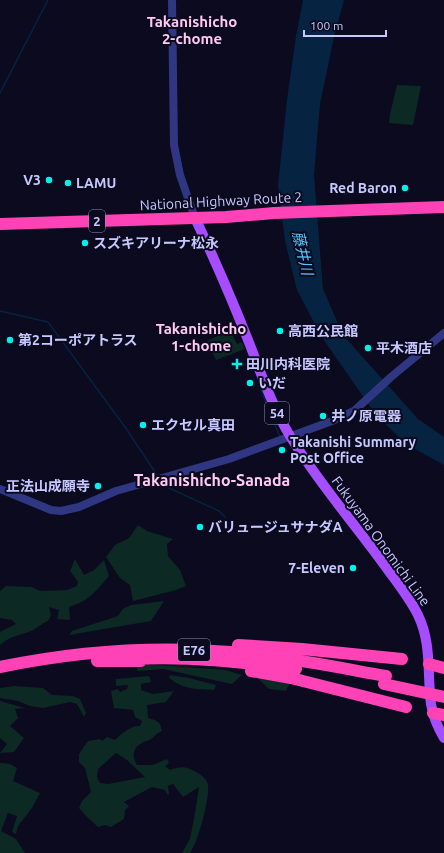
<svg xmlns="http://www.w3.org/2000/svg" width="444" height="853" font-family="Ubuntu,'Noto Sans JP',sans-serif">
  <style>
    .green { fill: #0c2924; fill-rule: evenodd }
    .water { fill: #062341 }
    .lines { fill: none; stroke-linecap: round; stroke-linejoin: round }
    .stream { stroke: #062341; stroke-width: 1.5 }
    .minor { stroke: #303782; stroke-width: 8 }
    .major { stroke: #a64eff; stroke-width: 10 }
    .highway { stroke: #ff42b5; stroke-width: 12 }
    .highway-bridge { stroke: #ff42b5; stroke-width: 12 }
    .poi-dot { fill: #00f2eb; stroke: #0b0a1e; stroke-width: 1.5 }
    .labels { text-anchor: middle; dominant-baseline: central; stroke-width: 4; stroke-linejoin: round; paint-order: stroke }
    .shield { fill: #0b0a1e; stroke: #8f8fbc; stroke-width: 1 }
    .shield-label { font-size: 13px; font-weight: bold; fill: #c7c8ff }
    .poi-label { font-size: 14px; font-weight: bold; fill: #c7c8ff; stroke: #0b0a1e; text-anchor: start }
    .street-label { font-size: 14px; fill: #c7c8ff; stroke: #0b0a1e }
    .neighbourhood-label { font-size: 15px; font-weight: bold; fill: #ffc9f2; stroke: #0b0a1e }
    .water-label { font-size: 15px; font-style: italic; fill: #55c6ff; stroke: #0b0a1e }
    .quarter-label { font-size: 16px; font-weight: bold; fill: #ffc9f2; stroke: #0b0a1e }
  </style>
  <rect width="100%" height="100%" fill="#0b0a1e"/>
  <!-- green -->
  <path class="green" d="M397,85L421,86L413,125L389,123L390,114Z
    M230,330L237,344L242,342L245,349L216,360L207,341Z
    M138,525L147,531L173,539L167,544L168,556L180,570L186,586L176,590L133,601L130,585L120,578L106,557L115,545L129,538Z
    M75,559L84,575L94,570L104,560L109,576C96,591 89,601 69,607L70,620L57,619L59,610L49,607L51,616L48,621C43,623 39,626 35,629C22,636 13,634 0,645V632L16,624L12,620L0,618V591L6,586L32,587L40,591L67,590L77,586L78,582L70,571Z
    M164,601L151,621L69,635L72,631L118,616L123,609L131,605Z
    M158,665L226,670L242,675L232,684L163,669L138,671L136,666Z
    M170,675L189,678L216,685L214,690C195,689 185,690 169,678Z
    M149,676L151,682L141,684V690L153,694L174,691L166,702L147,705L148,718L155,720L160,724L162,731C157,733 155,736 151,739C148,741 145,741 142,743C132,748 132,757 137,765H153L167,759L169,763L165,766L170,770C180,766 187,766 196,772C201,775 207,778 208,785C210,798 198,842 190,853H182L190,839L195,813L199,787L183,797L173,784L168,786L169,794L168,795L165,790L152,787L124,802L129,806L125,810L124,819L111,827L105,825L98,827L86,816L79,808L82,801L91,792L85,768L79,762V754L88,741L100,739L102,741L107,737L115,740C121,734 131,725 140,726L142,721L135,717L133,710L114,708L111,691L118,689L120,692L127,689L128,685L116,686V679ZM116,753L127,760L145,777L108,784L100,783L97,777L98,769Z
    M255,676L290,682L286,691L269,689Z
    M14,686L43,688L52,695L73,696L80,699L86,713L84,717L77,704L70,702L43,708L30,706L18,701L0,698V688Z
    M0,701L25,708L15,709L18,718L10,726L24,738L14,752L0,753L7,744L0,738Z
    M0,763L10,764L17,768L13,781L40,793L32,808L18,826L16,834L12,832L17,816L8,813L1,831L16,839L25,853H0Z"/>
  <!-- water -->
  <path class="water" d="M303,0H344L334,37L320,104L314,175L323,289L343,335L418,419L444,437V465L406,444L376,415L321,336L297,290L285,241L278,185L287,100L296,36Z"/>
  <g class="lines">
    <!-- stream -->
    <path class="stream" d="M0,93L48,0
      M0,311L48,322L125,427L157,475
      M261,390L280,437
      M166,481L169,488L219,511L225,517"/>
    <!-- minor -->
    <path class="minor" d="M172,0L174,145L180,175L195,218
      M0,489L51,510L61,511L79,507L116,491L229,459L332,421L354,411L391,377L444,333"/>
    <!-- major -->
    <path class="major" d="M195,218C215,260 233,302 250,345C262,376 273,408 290,436C319,484 356,525 388,570C399,585 410,599 418,615C432,644 427,674 431,704C433,716 438,728 444,738"/>
    <!-- highway -->
    <path class="highway" d="M0,224L226,217L274,213L444,207
      M238,645L302,649L402,659
      M133,659C187,656 242,662 296,669
      M97,661H141
      M429,664L444,668
      M0,667C82,650 168,645 251,654C297,659 341,668 386,676
      M251,671L291,678L406,707
      M433,713L444,715"/>
    <!-- highway-bridge -->
    <path class="highway-bridge" d="M384,684L444,697"/>
  </g>
  <!-- markers -->
  <g class="poi-dot">
    <circle cx="49" cy="180" r="4"/>
    <circle cx="68" cy="183" r="4"/>
    <circle cx="405" cy="188" r="4"/>
    <circle cx="85" cy="243" r="4"/>
    <circle cx="280" cy="331" r="4"/>
    <circle cx="10" cy="340" r="4"/>
    <circle cx="368" cy="348" r="4"/>
    <path d="M235 358h4v4h4v4h-4v4h-4v-4h-4v-4h4z"/>
    <circle cx="250" cy="383" r="4"/>
    <circle cx="323" cy="416" r="4"/>
    <circle cx="143" cy="425" r="4"/>
    <circle cx="282" cy="450" r="4"/>
    <circle cx="98" cy="486" r="4"/>
    <circle cx="200" cy="527" r="4"/>
    <circle cx="353" cy="568" r="4"/>
  </g>
  <g class="labels">
    <!-- shield labels -->
    <g class="shield">
      <rect x="89" y="210" width="16" height="22" rx="3"/>
      <rect x="265" y="402" width="24" height="22" rx="3"/>
      <rect x="178" y="639" width="32" height="22" rx="3"/>
    </g>
    <g class="shield-label">
      <text x="97" y="221">2</text>
      <text x="277" y="413">54</text>
      <text x="194" y="650">E76</text>
    </g>
    <!-- poi labels -->
    <g class="poi-label">
      <text x="41" y="180" text-anchor="end">V3</text>
      <text x="76" y="183">LAMU</text>
      <text x="397" y="188" text-anchor="end">Red Baron</text>
      <text x="93" y="243">スズキアリーナ松永</text>
      <text x="288" y="331">高西公民館</text>
      <text x="18" y="340">第2コーポアトラス</text>
      <text x="376" y="348">平木酒店</text>
      <text x="246" y="364">田川内科医院</text>
      <text x="258" y="383">いだ</text>
      <text x="331" y="416">井ノ原電器</text>
      <text x="151" y="425">エクセル真田</text>
      <text x="290" y="442">Takanishi Summary<tspan x="290" dy="16">Post Office</tspan></text>
      <text x="90" y="486" text-anchor="end">正法山成願寺</text>
      <text x="208" y="527">バリュージュサナダA</text>
      <text x="345" y="568" text-anchor="end">7-Eleven</text>
    </g>
    <!-- street labels -->
    <g class="street-label">
      <text transform="translate(221 201) rotate(-3)">National Highway Route 2</text>
      <text transform="translate(381 541) rotate(54)">Fukuyama Onomichi Line</text>
    </g>
    <!-- neighbourhood labels -->
    <g class="neighbourhood-label">
      <text x="192" y="21">Takanishicho<tspan x="192" dy="17">2-chome</tspan></text>
      <text x="201" y="328">Takanishicho<tspan x="201" dy="17">1-chome</tspan></text>
    </g>
    <!-- water labels -->
    <g class="water-label">
      <text transform="translate(303 253) rotate(77)">藤井川</text>
    </g>
    <!-- quarter labels -->
    <g class="quarter-label">
      <text x="212" y="480">Takanishicho-Sanada</text>
    </g>
  </g>
  <!-- scale -->
  <path d="M304 30v6h82v-6" fill="none" stroke="#c7c8ff" stroke-width="2"/>
  <text x="310" y="30" font-size="12" fill="#c7c8ff" stroke="#0b0a1e" stroke-width="3" paint-order="stroke">100 m</text>
</svg>
